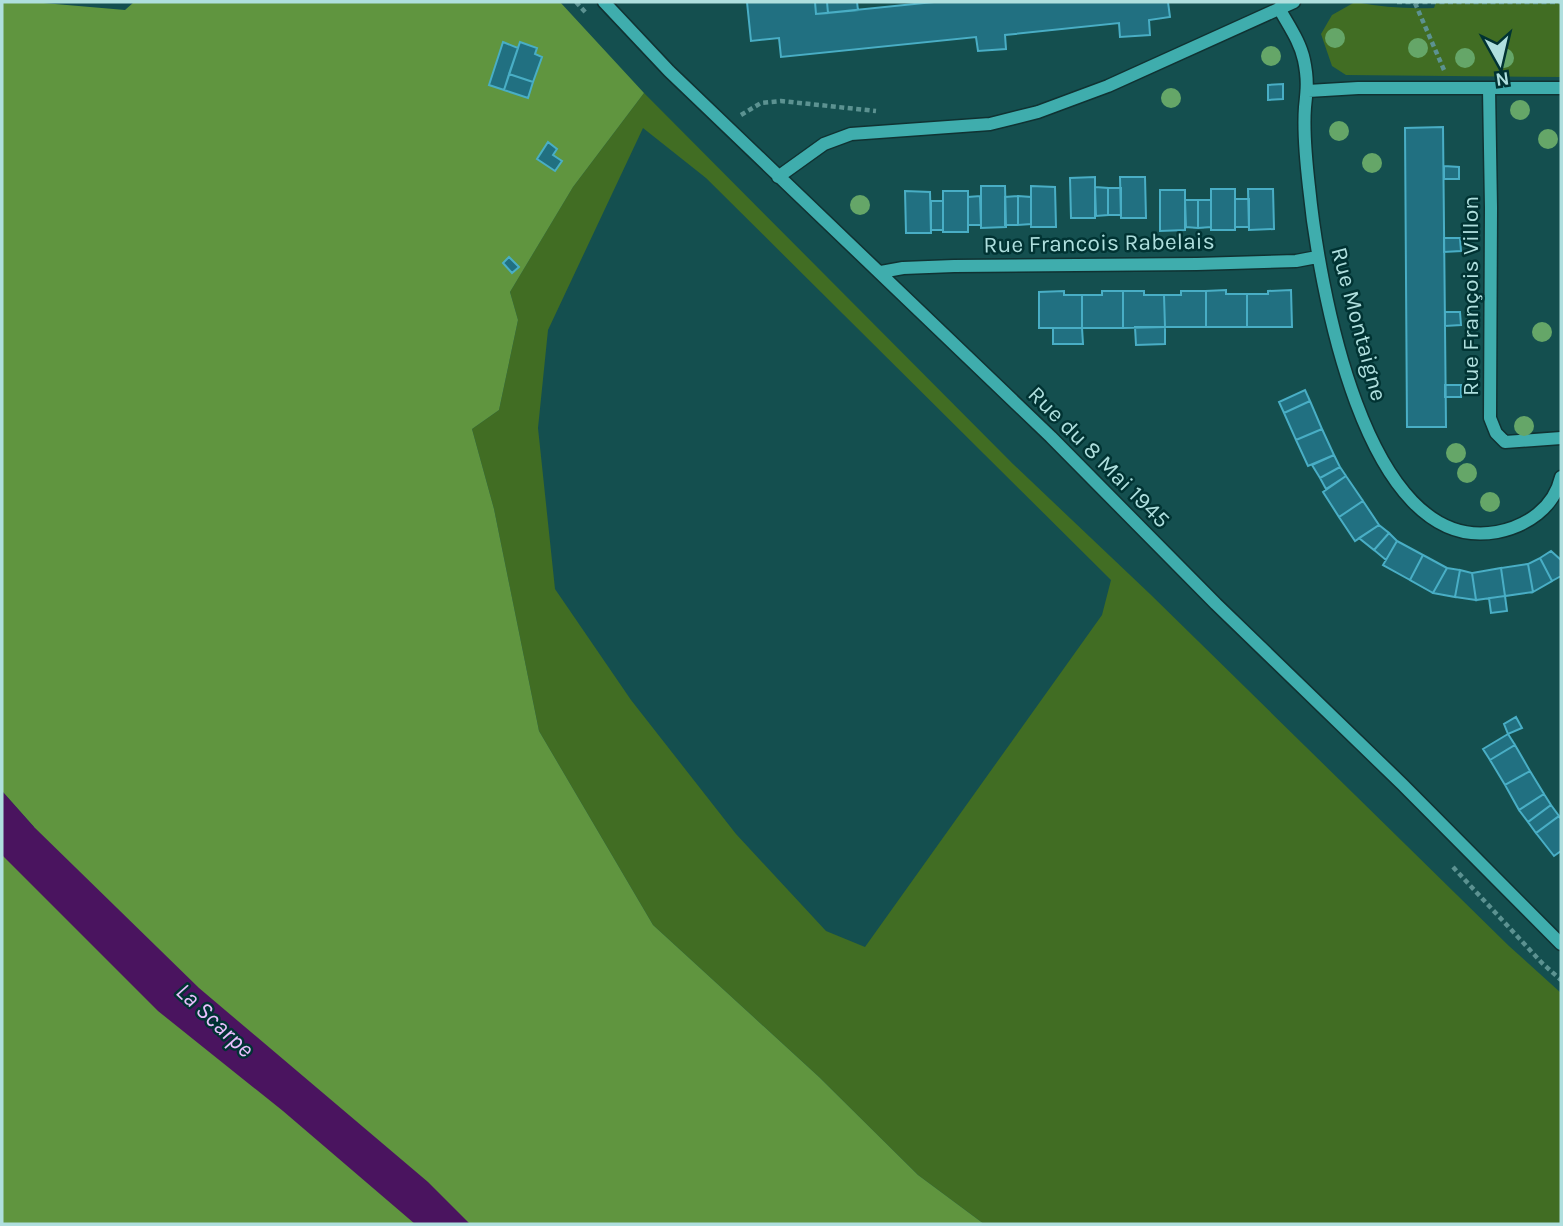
<svg xmlns="http://www.w3.org/2000/svg" width="1563" height="1226" font-family="Karla,sans-serif">
  <style>
    .green { fill: #416d23; fill-rule: evenodd }
    .forest { fill: #60953f }
    .water { fill: #4a145f }
    .building { fill: #217081; stroke: #49aec5; stroke-width: 2 }
    .lines { fill: none; stroke-linecap: round; stroke-linejoin: round }
    .minor-casing { stroke: #103232; stroke-width: 15 }
    .path { stroke: #5c9291; stroke-width: 4.5; stroke-dasharray: 5 3.5; stroke-linecap: butt }
    .minor { stroke: #3fadad; stroke-width: 12 }
    .tree { fill: #65a668 }
    .labels { text-anchor: middle; dominant-baseline: central; stroke-width: 5; stroke-linejoin: round; paint-order: stroke }
    .street-label { font-size: 23px; fill: #afdfde; stroke: #013333 }
    .water-label { font-size: 24px; font-style: italic; fill: #eac0fe; stroke: #013333 }
  </style>
  <rect width="100%" height="100%" fill="#144f4f"/>
  <!-- green -->
  <path class="green" d="M1355,2C1381,7 1407,9 1434,8L1436,2H1561V77L1346,75L1332,66L1321,34L1332,15Z
    M644,93L1013,464L1150,594L1509,946L1561,993V1224H984L918,1175L819,1077L653,925L539,731L494,509L472,429L499,410L518,320L510,292L573,187ZM643,128L706,178L1111,580L1102,615L865,947L826,931L736,834L631,700L555,589L538,428L548,330Z"/>
  <!-- forest -->
  <path class="forest" d="M2,2H32L125,10L134,2H560L644,93L573,187L510,292L518,320L499,410L472,429L494,509L539,731L653,925L819,1077L918,1175L984,1224H2V852L34,827L2,791Z"/>
  <!-- water -->
  <path class="water" d="M2,791L34,827L199,988L428,1182L470,1224H415L283,1111L158,1011L2,855Z"/>
  <!-- building -->
  <path class="building" d="M747,2H815L816,14L934,2H1168L1170,17L1149,20L1150,35L1120,37L1119,23L1005,35L1006,49L978,51L976,37L781,57L779,38L751,41Z
    M815,2H827L828,13L816,14Z
    M827,2H857L858,10L828,13Z
    M503,42L518,48L504,90L489,85Z
    M520,42L537,48L535,54L542,57L533,82L509,74Z
    M509,74L533,82L528,98L504,90Z
    M1283,84V99L1268,100V85Z
    M1443,127L1446,427H1407L1405,128Z
    M548,142L557,149L553,155L562,161L555,171L537,159Z
    M1444,166L1459,167V179H1444Z
    M1095,177V218H1071L1070,178Z
    M1120,177H1145L1146,218H1121Z
    M981,186H1005L1006,227L981,228Z
    M1031,186L1055,187L1056,227H1031Z
    M1095,187L1108,188V215L1096,216Z
    M1108,188H1121V215H1108Z
    M1211,189H1235V230H1211Z
    M1248,189H1273L1274,229L1249,230Z
    M1160,190H1185V230L1160,231Z
    M905,191L930,192L931,233H906Z
    M943,191H968V232H943Z
    M980,196L981,225H968V197Z
    M1018,196V225H1005V197Z
    M1018,196L1031,197V224L1018,225Z
    M1235,199H1249V227H1235Z
    M1185,200H1198V228L1186,227Z
    M1198,200H1211V227L1198,228Z
    M931,201H943V230H931Z
    M1444,238H1460L1461,251L1444,252Z
    M509,257L519,267L512,273L503,263Z
    M1226,290V294H1247V327H1206V291Z
    M1291,290L1292,327H1247V294H1268V291Z
    M1064,291V295H1082V328H1039V292Z
    M1102,291H1123V328H1082V295H1102Z
    M1123,291H1144V295H1164L1165,327L1123,328Z
    M1181,291H1206V327H1165L1164,295H1181Z
    M1445,312H1460L1461,325L1445,326Z
    M1135,327H1165V344L1136,345Z
    M1053,328H1082L1083,344H1053Z
    M1445,385H1461V397H1445Z
    M1305,390L1310,401L1284,413L1279,402Z
    M1310,401L1322,429L1296,440L1284,413Z
    M1322,429L1334,455L1308,466L1296,440Z
    M1334,455L1340,467L1320,478L1312,465Z
    M1340,467L1346,476L1326,489L1320,478Z
    M1346,476L1363,501L1339,517L1323,492Z
    M1363,501L1379,525L1355,541L1339,517Z
    M1379,525L1389,533L1374,550L1359,538Z
    M1389,533L1397,541L1386,560L1374,550Z
    M1397,541L1423,555L1410,580L1383,565Z
    M1551,551L1561,560V576L1552,581L1540,558Z
    M1423,555L1447,568L1433,593L1410,580Z
    M1540,558L1552,581L1533,592L1528,564Z
    M1528,564L1533,592L1505,596L1501,568Z
    M1447,568L1460,570L1455,597L1433,593Z
    M1501,568L1505,596L1476,600L1472,573Z
    M1460,570L1472,573L1476,600L1455,597Z
    M1505,596L1507,611L1491,613L1489,598Z
    M1516,717L1522,728L1508,734L1504,724Z
    M1508,734L1515,745L1490,760L1483,749Z
    M1515,745L1530,771L1505,785L1490,760Z
    M1530,771L1544,794L1519,810L1505,785Z
    M1544,794L1551,805L1528,822L1519,810Z
    M1551,805L1559,816L1536,833L1528,822Z
    M1559,816L1561,819V851L1554,856L1536,833Z"/>
  <g class="lines">
    <!-- minor casing -->
    <g class="minor-casing">
      <path id="minor" d="M604,2L669,71L1051,437L1216,604L1402,784L1561,944
        M1279,8C1288,25 1300,41 1304,60C1308,79 1307,89 1305,107C1303,133 1306,161 1309,187C1318,277 1363,557 1497,532C1527,526 1554,508 1561,477
        M1489,89L1491,208L1490,418L1496,433L1505,442L1561,438
        M1308,91L1358,88H1561
        M778,177L824,144L851,134L990,124L1038,112L1108,86L1294,2
        M881,272L903,268L954,266L1197,264L1296,261L1317,257"/>
    </g>
    <!-- path -->
    <path class="path" d="M576,2L587,14
      M1397,2H1561
      M1415,3L1444,70
      M741,115L761,103L781,101L876,111
      M1453,867L1542,963L1561,980"/>
    <!-- minor -->
    <use href="#minor" class="minor"/>
  </g>
  <!-- trees -->
  <g class="tree">
    <circle cx="1335" cy="38" r="10"/>
    <circle cx="1418" cy="48" r="10"/>
    <circle cx="1271" cy="56" r="10"/>
    <circle cx="1465" cy="58" r="10"/>
    <circle cx="1504" cy="58" r="10"/>
    <circle cx="1171" cy="98" r="10"/>
    <circle cx="1520" cy="110" r="10"/>
    <circle cx="1339" cy="131" r="10"/>
    <circle cx="1548" cy="139" r="10"/>
    <circle cx="1372" cy="163" r="10"/>
    <circle cx="860" cy="205" r="10"/>
    <circle cx="1542" cy="332" r="10"/>
    <circle cx="1524" cy="426" r="10"/>
    <circle cx="1456" cy="453" r="10"/>
    <circle cx="1467" cy="473" r="10"/>
    <circle cx="1490" cy="502" r="10"/>
  </g>
  <g class="labels">
    <!-- street labels -->
    <g class="street-label">
      <text transform="translate(1099 243) rotate(-1)">Rue Francois Rabelais</text>
      <text transform="translate(1470 296) rotate(-90)">Rue François Villon</text>
      <text transform="translate(1359 324) rotate(75)">Rue Montaigne</text>
      <text transform="translate(1099 457) rotate(45)">Rue du 8 Mai 1945</text>
    </g>
    <!-- water labels -->
    <g class="water-label">
      <text transform="translate(215 1020) rotate(43)">La Scarpe</text>
    </g>
  </g>
  <!-- border -->
  <rect width="1563" height="1226" fill="none" stroke="#afdfde" stroke-width="7"/>
  <!-- north arrow -->
  <g transform="translate(1500 63) rotate(172)" stroke="#013333" stroke-width="5" paint-order="stroke">
  <path d="M0-5L12 26L0 18L-12 26Z" fill="#afdfde"/>
  <text y="-10" font-size="19" font-weight="bold" text-anchor="middle" fill="#afdfde">N</text>
  </g>
</svg>
